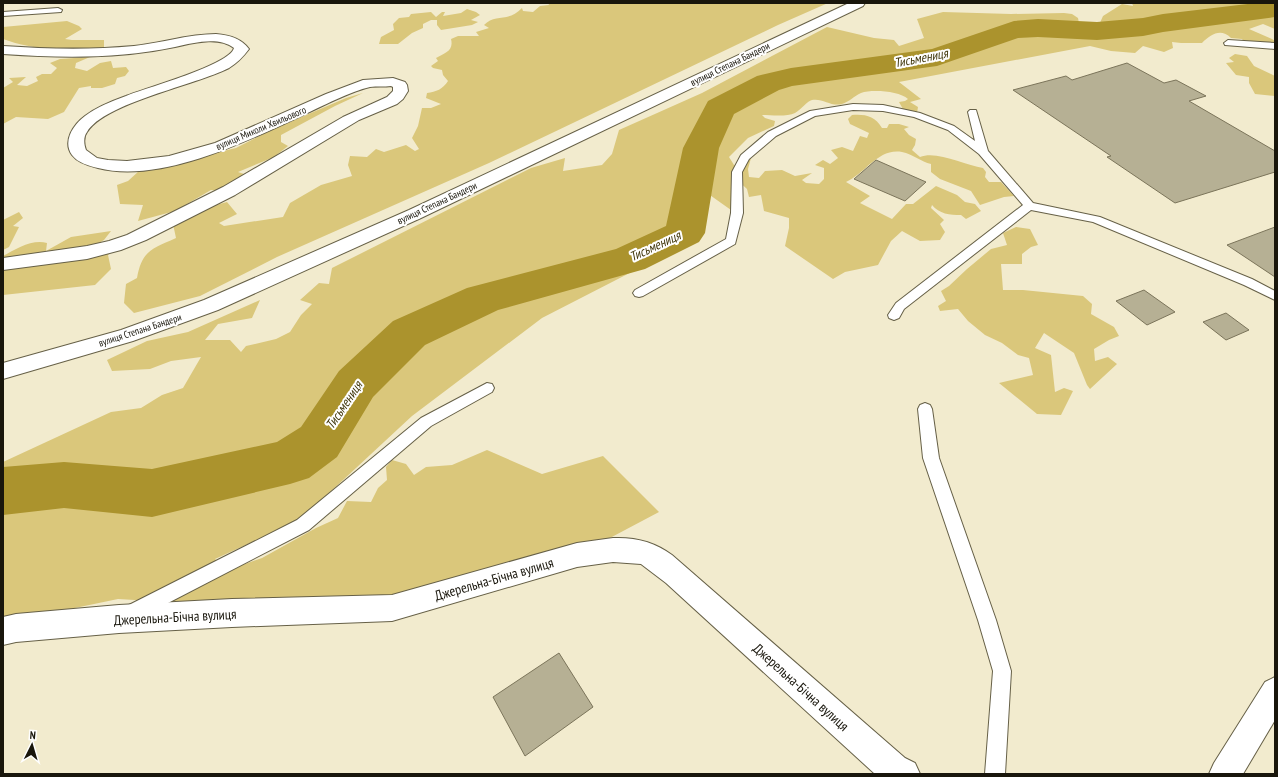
<svg xmlns="http://www.w3.org/2000/svg" width="1278" height="777" font-family="'PT Sans Narrow',sans-serif">
  <style>
    .green { fill: #dac77b }
    .lines { fill: none; stroke-linecap: round; stroke-linejoin: round }
    .river { fill: #ab932d; fill-rule: evenodd }
    .building { fill: #b6b094; stroke: #7b745a }
    .service-casing { stroke: #666047; stroke-width: 2 }
    .minor-casing { stroke: #666047; stroke-width: 2 }
    .secondary-casing { stroke: #666047; stroke-width: 2 }
    .service { fill: #fff; fill-rule: evenodd }
    .minor { fill: #fff; fill-rule: evenodd }
    .secondary { fill: #fff; fill-rule: evenodd }
    .labels { text-anchor: middle; dominant-baseline: central; stroke-width: 4; stroke-linejoin: round; paint-order: stroke }
    .far-street-label { font-size: 10px; fill: #19160c; stroke: #fff }
    .water-label { font-size: 13px; font-style: italic; fill: #40360b; stroke: #fff }
    .near-street-label { font-size: 14px; fill: #19160c; stroke: #fff }
  </style>
  <rect width="100%" height="100%" fill="#f2ebce"/>
  <!-- green -->
  <path class="green" d="M548,3H828L778,25L489,163L277,257L200,296L134,313L124,303L126,284L137,278C142,250 152,249 176,238L173,224L216,205L227,202L237,214L219,223L224,226L283,217L290,203L321,185L352,176L348,165L350,156L367,157L376,149L384,152L406,145L415,151L419,149L412,138L418,126L422,108H431L441,104L426,98L427,93C436,92 443,89 448,81L443,75L442,70L433,68L431,66L438,61L436,58C445,53 454,51 451,39L458,36H479L476,32L489,28L484,25C495,13 508,23 522,8L523,11L533,12L540,6L549,5Z
    M1132,3H1275V29L1263,24L1249,29L1272,39L1275,41V45L1245,43L1242,39L1231,38C1221,28 1211,34 1202,43H1181L1172,42L1173,48L1164,52L1143,46L1135,53L1111,51L1090,46L899,82L921,99L910,102L918,107L917,113L904,111L899,102L905,101L908,99C899,91 872,89 861,93C854,96 849,102 842,104C831,107 823,98 812,100C807,101 801,110 795,113C787,117 771,115 762,115L765,118L775,121L774,126L748,138L729,157L734,165L742,166L747,157L751,158L748,169L749,177L759,178L765,171L782,170L795,176L812,173L802,180L806,183L819,184L824,179V168L815,165L823,160L830,164L838,158L831,150L842,147L853,151L860,136L867,138L869,133L850,124L848,119L852,115C865,114 875,116 882,128H887L889,124H899L909,127L904,129L909,135L916,139L915,145L912,150L920,157C936,150 965,165 983,168L986,172L985,177L989,182H1001L1014,196L1004,197L980,205L971,191L940,179L931,172V164C921,162 913,154 902,152C878,148 866,173 846,182L870,196L860,203L892,219L906,204H913L936,186L957,195L965,202L975,204L981,211L966,219L961,215C950,215 939,214 932,205L931,208L944,220L940,224L945,232L940,240L920,241L902,231L891,241L878,265L845,272L833,279L785,246L789,228V218L764,211L761,195L749,197L747,189L733,176L731,210L707,193L690,242L542,318L412,416L300,520L215,559L228,570L262,558L316,528L338,518L347,501L371,502L378,488L387,480L386,467L392,460L406,464L414,475L426,467L452,465L487,450L542,474L603,456L659,512L608,539L548,551L389,600L168,602L118,599L3,623V462L111,412L141,408L162,395L183,388L201,357L171,361L150,369L112,371L107,360L147,341L188,332L260,300L252,318L218,324L205,340H230L241,352L246,346L276,339L290,332L301,315L312,304L300,300L319,283L329,284L332,268L531,168L565,158L563,171L602,165L612,154L619,130L702,93L827,27L874,38L894,40L899,46L924,38L917,19L943,12L1011,14L1064,13L1072,14L1078,18L1079,23L1088,25H1099L1103,16L1122,4L1133,6Z
    M467,9L476,12L480,15L471,20L478,22L472,25L441,30L437,25V20H431L423,24V28L412,33L398,44H379L381,37L394,30L393,24L399,18L409,17L411,14L431,12L436,17L442,12H445L443,16L461,13Z
    M67,21L79,26L82,29L65,39L72,40H104V51C70,50 35,51 3,39V27Z
    M1235,54L1247,56L1254,66L1275,76V96L1255,94L1249,83V77L1236,75L1226,63L1234,62L1229,58Z
    M90,57L76,63L75,68L87,71L100,63L111,61L113,68L126,67L129,71L125,76L117,78L115,84L102,88H91V86L79,88L64,112L48,119L16,117L3,124V88L13,82L9,78L26,77L17,85L27,86L38,81L36,77L42,74H51L57,68L50,63L60,59Z
    M363,93L335,106L281,135V142L288,146L274,157L238,172L250,176L220,191L211,190L175,211L138,221L143,205L120,204L117,185L128,181L139,171L236,148L271,130L346,98Z
    M19,212L23,218L13,226L19,227L9,247L3,250V220Z
    M1016,227L1030,229L1038,245L1031,247L1022,254V264H1001L1003,290H1023L1083,296L1092,304L1091,314L1114,327L1119,336L1109,340L1094,349L1095,361L1108,357L1117,364L1090,389L1087,385L1074,353L1044,333L1035,348L1051,355L1055,392L1064,388L1073,391L1061,415L1037,414L999,383L1033,375L1029,358L1018,355L1002,343L985,335L968,321L958,309L940,311L938,306L946,301L941,291L949,286L967,269L991,249L1007,245L1003,233Z
    M111,231L104,240L92,247L117,248L108,255L111,269L95,285L3,295V256C16,249 32,239 47,243L46,251L71,237Z"/>
  <g class="lines">
    <!-- river -->
    <path class="river" d="M1256,3H1275V17L1163,32L1143,36L1097,40L1038,37L1018,38L937,66L792,86L779,90L734,114L719,148L705,233L699,242L645,269L498,310L425,345L373,397L337,457L309,478L290,484L152,517L64,508L3,515V467L64,462L152,469L277,442L301,427L339,371L393,321L467,288L616,249L666,226L683,148L708,101L757,76L791,68L932,49L1014,21L1038,19L1097,22L1143,18L1163,14Z"/>
  </g>
  <!-- building -->
  <path class="building" d="M1127,63L1164,83L1176,80L1206,96L1189,101L1275,151V172L1175,203L1107,157L1111,156L1013,90L1066,76L1072,80Z
    M876,160L926,182L905,201L854,179Z
    M1275,227V277L1227,245Z
    M1144,290L1175,312L1147,325L1116,301Z
    M1226,313L1249,330L1226,340L1203,322Z
    M559,653L593,707L525,756L493,697Z"/>
  <g class="lines">
    <!-- service casing -->
    <g class="service-casing">
      <path id="service" d="M58,8L62,10L61,12L3,16V12Z
        M1228,40L1275,43V49L1225,45L1224,43Z
        M853,104L883,105L920,113L954,126L975,141L968,112L970,110H976L988,151L1033,203L1100,217L1252,279L1275,291V300L1244,285L1093,222L1031,210L904,309L899,318L894,320L889,318L888,315L896,303L1023,205L979,154L948,130L914,117L883,111L853,110L815,116L776,136L749,159L742,172L743,213L735,244L643,296L639,297L635,296L633,293L635,290L726,239L731,213L732,172L741,155L768,132L810,111Z
        M487,383L492,384L494,388L492,392L431,426L309,530L139,618L133,621L127,618L124,612L127,606L297,520L421,418Z
        M925,403L930,405L932,409L939,458L996,620L1011,671L1005,774H985L993,671L978,620L923,458L918,409L920,405Z"/>
    </g>
    <!-- minor casing -->
    <g class="minor-casing">
      <path id="minor" d="M216,34C229,35 241,38 249,49C243,57 237,63 229,68C196,85 104,103 87,132C83,137 84,145 86,150L97,158L108,160L127,161L169,156L215,143L326,94L363,80L393,78L405,82L407,85L408,91L403,99L397,104L359,120L235,195L146,240L121,250L87,259L3,270V258L87,246L109,241L127,235L223,187L343,117L387,97L393,91V87L391,86C384,87 377,86 370,87C351,91 321,107 303,115C248,141 160,184 98,168C89,166 78,163 72,155C62,141 74,124 85,116C97,107 112,101 126,96C145,88 230,65 234,48C218,36 194,43 175,47C118,59 61,58 3,54V46C47,49 90,50 134,46C162,43 188,34 216,34Z
        M613,538C635,537 655,542 672,555L905,758L915,763L920,774H875L666,583L641,564L613,562L577,567L392,621L232,627L119,633L16,642L3,645V617L16,614L119,605L232,599L392,595L577,543Z
        M1275,677V720L1243,774H1209L1214,763L1265,682Z"/>
    </g>
    <!-- secondary casing -->
    <g class="secondary-casing">
      <path id="secondary" d="M849,3H865L863,6L421,218L218,310L133,341L3,379V363L121,330L204,300L409,210Z"/>
    </g>
    <!-- service -->
    <use href="#service" class="service"/>
    <!-- minor -->
    <use href="#minor" class="minor"/>
    <!-- secondary -->
    <use href="#secondary" class="secondary"/>
  </g>
  <g class="labels">
    <!-- far-street labels -->
    <g class="far-street-label">
      <text transform="translate(730 64) rotate(-26)">вулиця Степана Бандери</text>
      <text transform="translate(261 128) rotate(-23)">вулиця Миколи Хвильового</text>
      <text transform="translate(437 203) rotate(-25)">вулиця Степана Бандери</text>
      <text transform="translate(140 330) rotate(-18)">вулиця Степана Бандери</text>
    </g>
    <!-- water labels -->
    <g class="water-label">
      <text transform="translate(921 58) rotate(-11)">Тисьмениця</text>
      <text transform="translate(655 246) rotate(-25)">Тисьмениця</text>
      <text transform="translate(344 405) rotate(-56)">Тисьмениця</text>
    </g>
    <!-- near-street labels -->
    <g class="near-street-label">
      <text transform="translate(494 579) rotate(-16)">Джерельна-Бічна вулиця</text>
      <text transform="translate(175 617) rotate(-3)">Джерельна-Бічна вулиця</text>
      <text transform="translate(801 687) rotate(42)">Джерельна-Бічна вулиця</text>
    </g>
  </g>
  <!-- border -->
  <rect width="1278" height="777" fill="none" stroke="#19160c" stroke-width="8"/>
  <!-- north arrow -->
  <g transform="translate(32 745) rotate(5)" stroke="#ffffff" stroke-width="3" paint-order="stroke">
  <path d="M0-3L7 15L0 10L-7 15Z" fill="#19160c"/>
  <text y="-6" font-size="11" font-weight="bold" text-anchor="middle" fill="#19160c">N</text>
  </g>
</svg>
